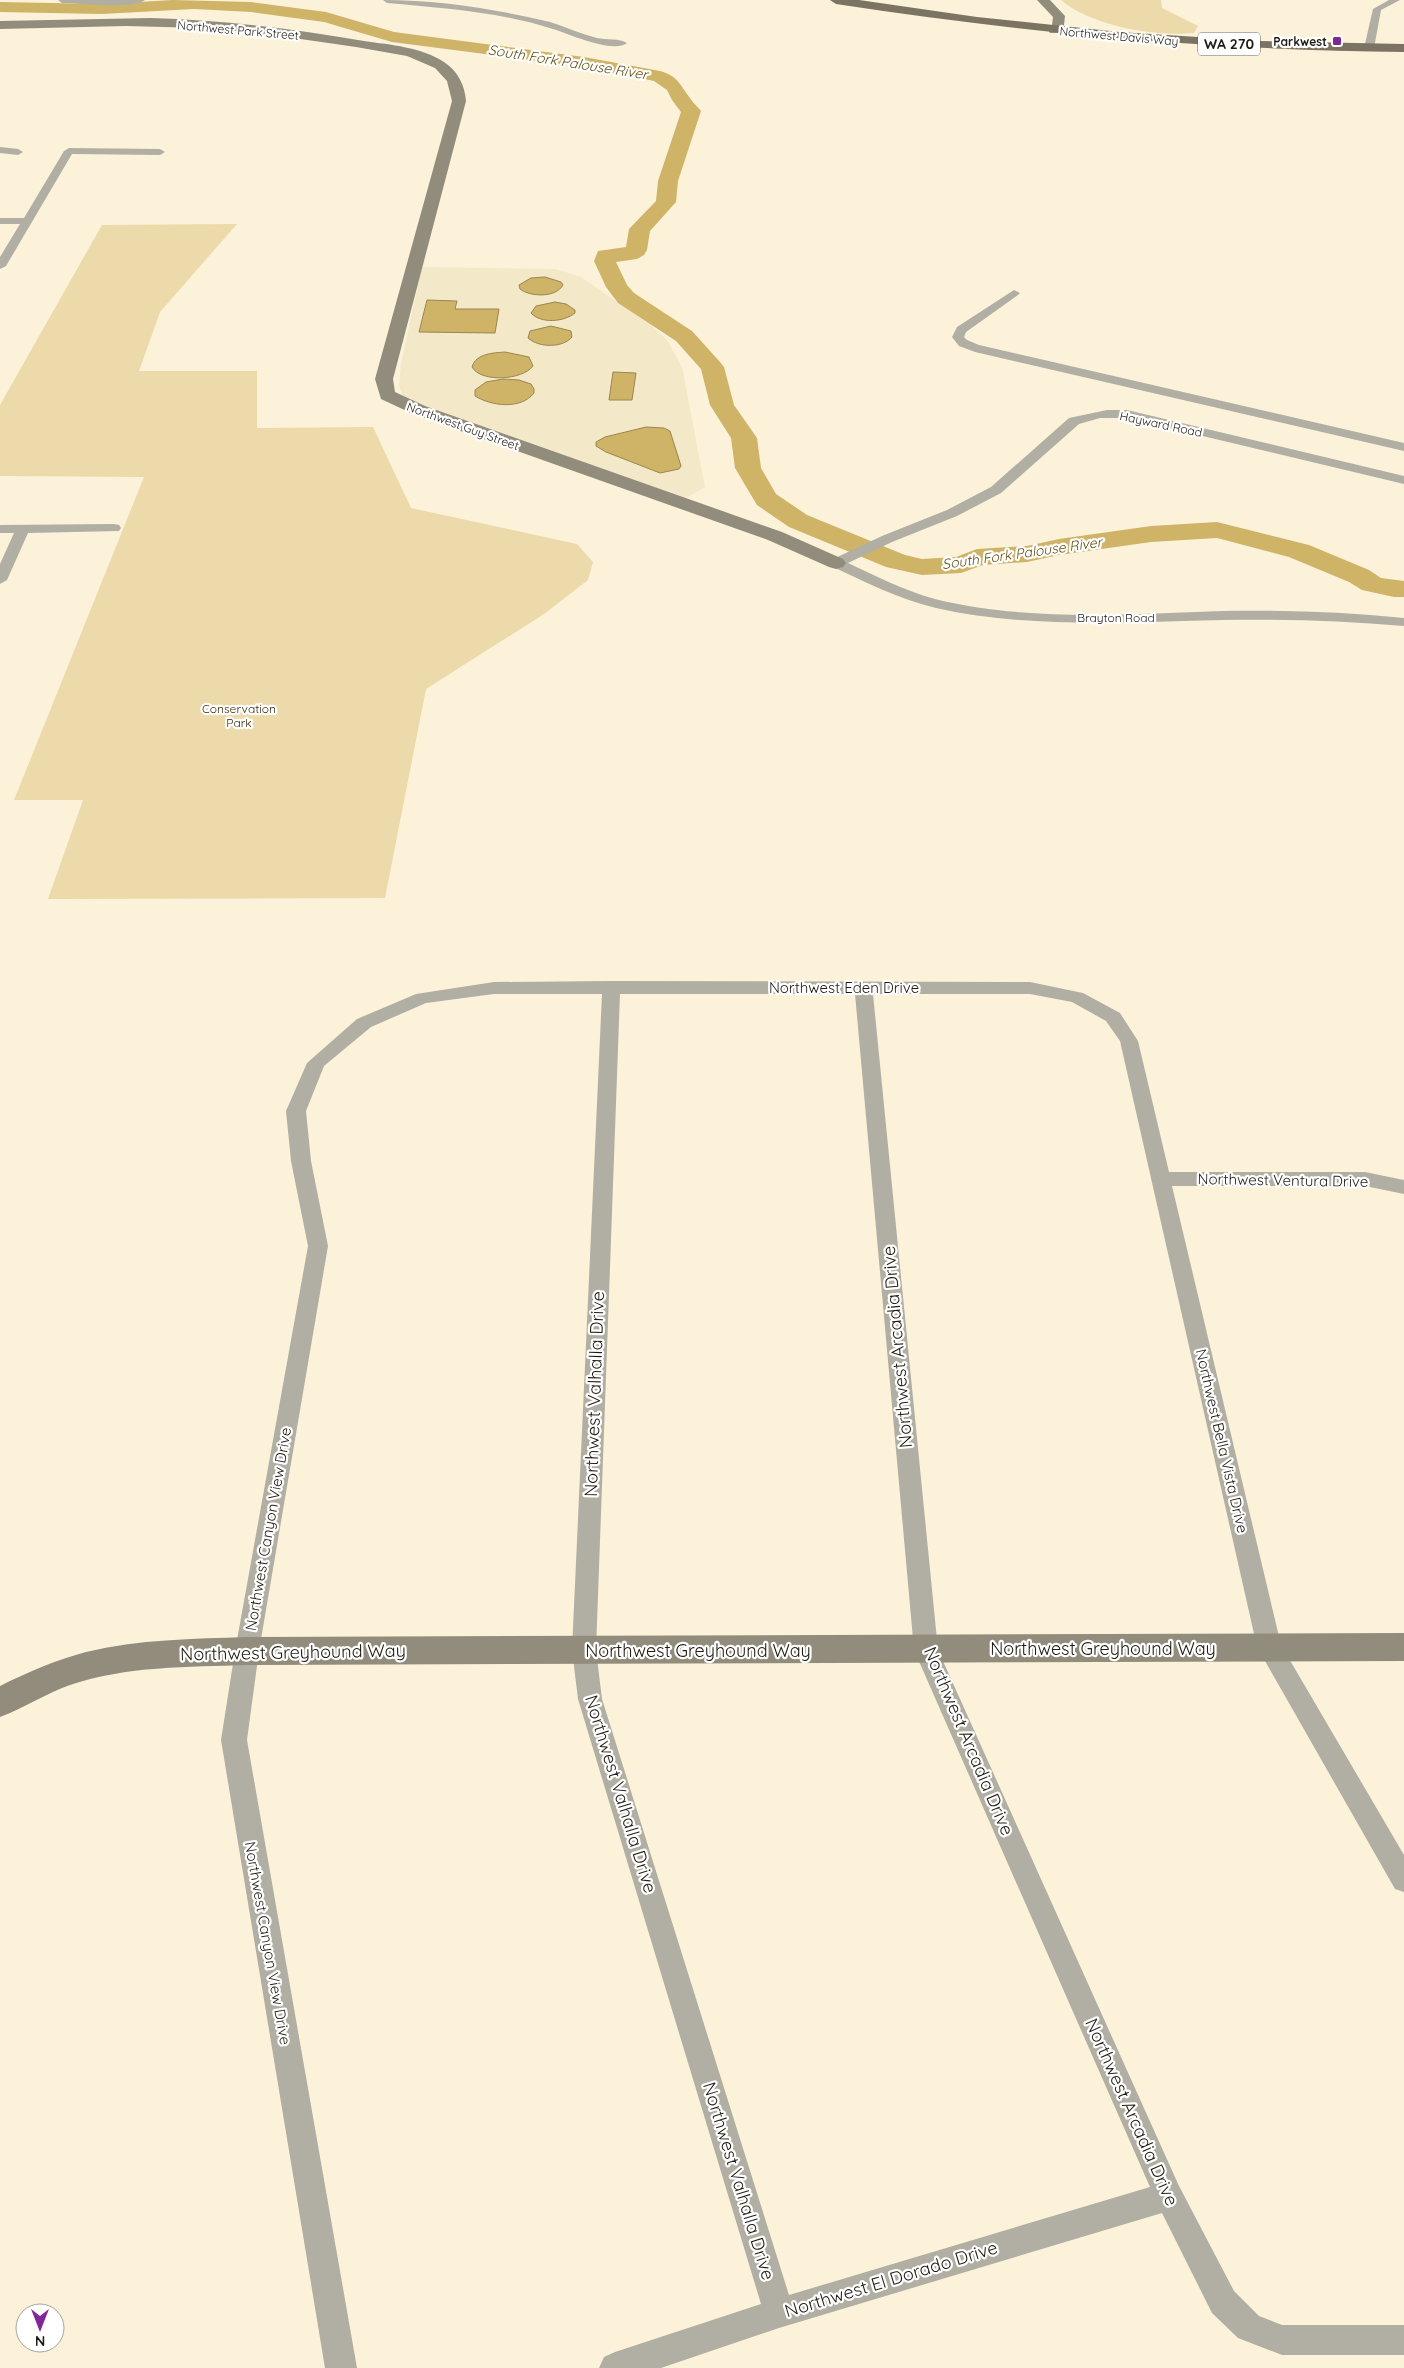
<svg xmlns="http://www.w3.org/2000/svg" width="1404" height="2368" font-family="Quicksand,sans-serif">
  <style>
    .built { fill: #f3e8c8 }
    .green { fill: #ecdaaa }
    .water { fill: #cfb468; stroke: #9a864e }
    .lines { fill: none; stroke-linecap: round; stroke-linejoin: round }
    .river { fill: #cfb468; fill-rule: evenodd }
    .street { fill: #b1aea3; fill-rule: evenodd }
    .secondary { fill: #928c7d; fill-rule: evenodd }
    .primary { fill: #7b7462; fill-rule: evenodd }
    .poi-dot { fill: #7e2795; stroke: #fff; stroke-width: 2 }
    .labels { text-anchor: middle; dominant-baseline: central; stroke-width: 4.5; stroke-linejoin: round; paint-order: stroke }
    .far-street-label { font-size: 12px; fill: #1e1b12; stroke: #fff }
    .far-poi-label { font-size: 12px; font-weight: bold; fill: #1e1b12; stroke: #fff; text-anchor: end }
    .far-park-label { font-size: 12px; fill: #342906; stroke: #fff }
    .shield { fill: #fff; stroke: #625f59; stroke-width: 1 }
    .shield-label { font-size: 14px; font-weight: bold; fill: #1e1b12 }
    .far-water-label { font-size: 14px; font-style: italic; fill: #624f14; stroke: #fff }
    .street-label { font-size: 15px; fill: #1e1b12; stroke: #fff }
    .near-street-label { font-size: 18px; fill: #1e1b12; stroke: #fff }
  </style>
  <rect width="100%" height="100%" fill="#fbf2d9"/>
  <!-- built -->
  <path class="built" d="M422,267L556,269L581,277L651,325L667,340L682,367L705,487L686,498L451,417L420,405L403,396L399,386L401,363Z"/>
  <!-- green -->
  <path class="green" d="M1061,0H1161L1162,8L1198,26L1194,33C1155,37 1091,26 1061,0Z
    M237,224L160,312L139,371H257V428L373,427L411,508L577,544L593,562L588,580L544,614L426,689L385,898L48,899L83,800H14L144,477L0,476V405L102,225Z"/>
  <!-- water -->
  <path class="water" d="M545,277L561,282L563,285C556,298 530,297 520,289L519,285L531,278Z
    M427,300L457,301L455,309H499L495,333L419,332Z
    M555,302L566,304L575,310V313C564,322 541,324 531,313L536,306Z
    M551,326L571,331L572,337C563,348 539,348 528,338L530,331Z
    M505,352L529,357L533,366C523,380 481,383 472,367C476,353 494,353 505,352Z
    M613,372L636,373L632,400H609Z
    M503,379L519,380L531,384L534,389V393C521,410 491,406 475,396V390L486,382Z
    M646,427L664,428L670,431L681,466L679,469L660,473L606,452L596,446V442L605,437Z"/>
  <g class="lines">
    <!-- river -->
    <path class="river" d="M173,0L251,2L326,12L394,32L584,57L660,71C678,76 680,85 690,98C693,103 697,106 701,111L678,181L676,202L650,231L647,250L644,255L637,259L616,262L627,285L634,293L692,331L720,362L724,367L734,405L757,438L761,468L776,494L807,515L905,555L922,559L956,557L977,549L1027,546L1059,539L1151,526L1217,522L1309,545L1369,570L1381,578L1404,581V597H1394L1362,590L1349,582L1289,557L1217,538L1151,542L1059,555L1027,562L983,565L961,573L922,575L886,567L789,527L757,505L735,468L731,438L710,405L701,369L676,341L618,303L606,287L594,261L598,251L626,247L629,229L656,201L658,181L681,112L672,100L667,90L654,81L584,67L392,42L324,22L251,12L194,9L102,14L0,12V2L102,4Z"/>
    <!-- street -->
    <path class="street" d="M58,0H145C132,10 80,3 62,3Z
      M383,0C439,0 495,9 550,22C566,27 581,34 597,38C606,40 620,38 627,43C613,54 569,34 553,29C501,12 442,8 387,3Z
      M1389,0H1400L1381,10L1374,48L1366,50L1364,48L1373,9Z
      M0,147L18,149L23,152L18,155L0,153Z
      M69,148L160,149L165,152L160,155L72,154L6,266L0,269V257L20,224H0V218H24L64,151Z
      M1014,290L1020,293L1018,295L966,332L964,337L967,340L979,345L1404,443V451L975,352L959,346L952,337L957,327Z
      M1107,410H1127L1404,476V484L1127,418H1100L1079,424L1001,493L957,516L892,542L848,563C876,576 905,591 935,599C1028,622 1128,614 1222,611C1283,610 1343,612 1404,618V626C1343,621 1284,619 1223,620C1128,622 1029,629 936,608C899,599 865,582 831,566L829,563L831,560L882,536L947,510L991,487L1069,418Z
      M114,524L119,525L121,528L119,531L28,533L7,580L0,584V564L14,533H0V525Z
      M611,981L1030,982L1083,993L1120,1013L1138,1041L1169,1172H1365L1404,1180V1194L1365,1186H1172L1281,1645L1404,1855V1892L1395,1889L1257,1647L1120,1041L1106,1021L1072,1002L1030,994H873L938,1650L1179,2186L1234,2291L1259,2316L1282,2325H1404V2355H1282L1238,2338L1212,2313L1162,2213L779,2328L661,2368H599L604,2357L615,2352L761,2304L578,1699L572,1650L602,994H494L426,1003L371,1027L324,1066L306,1111L311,1161L328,1246L259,1651L247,1740L357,2368H325L221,1740L235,1651L308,1246L291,1161L286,1111L307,1063L357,1019L416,994L494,982ZM620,994H855L914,1650L1150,2187L789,2295L602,1699L596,1650Z"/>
    <!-- secondary -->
    <path class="secondary" d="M1037,0H1050L1065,16L1064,25L1058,33H1050L1048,30L1052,25L1053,17Z
      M151,18C223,20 293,29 364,41C391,45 421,47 444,62C458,71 465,86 466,101L393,379L395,392L425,406L782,532L843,559L846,563L843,567L836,569L829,567L768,540L413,414L381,399L375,379L452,101L447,81L435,68L407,56L356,47L259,33L201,28L126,26L0,29V21Z
      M1404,1633V1661L247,1665C188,1667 126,1666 70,1685C45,1694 24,1708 0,1717V1686C28,1672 56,1660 86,1652C139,1639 193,1639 247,1637Z"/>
    <!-- primary -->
    <path class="primary" d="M830,0H859L977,17L1119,32L1261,41L1404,44V52C1213,50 1025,33 836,4Z"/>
  </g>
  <!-- markers -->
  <rect class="poi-dot" x="1332" y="36" width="10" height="10" rx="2.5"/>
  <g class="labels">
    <!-- far-street labels -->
    <g class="far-street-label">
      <text transform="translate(238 30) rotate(5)">Northwest Park Street</text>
      <text transform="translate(1119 36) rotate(5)">Northwest Davis Way</text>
      <text transform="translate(1161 424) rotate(12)">Hayward Road</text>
      <text transform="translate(463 426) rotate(20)">Northwest Guy Street</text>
      <text x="1116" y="617">Brayton Road</text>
    </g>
    <!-- far-poi labels -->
    <g class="far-poi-label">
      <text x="1327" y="41">Parkwest</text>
    </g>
    <!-- far-park labels -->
    <g class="far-park-label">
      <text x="239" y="708">Conservation<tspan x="239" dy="14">Park</tspan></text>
    </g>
    <!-- shield labels -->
    <rect class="shield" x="1198" y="32.5" width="62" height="23" rx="4"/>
    <g class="shield-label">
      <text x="1229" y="44">WA 270</text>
    </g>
    <!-- far-water labels -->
    <g class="far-water-label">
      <text transform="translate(568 62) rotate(9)">South Fork Palouse River</text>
      <text transform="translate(1022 553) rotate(-8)">South Fork Palouse River</text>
    </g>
    <!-- street labels -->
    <g class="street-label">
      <text x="844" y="987">Northwest Eden Drive</text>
      <text transform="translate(1283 1180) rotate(1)">Northwest Ventura Drive</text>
      <text transform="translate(1222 1441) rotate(77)">Northwest Bella Vista Drive</text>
      <text transform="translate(268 1529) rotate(-80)">Northwest Canyon View Drive</text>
      <text transform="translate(268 1943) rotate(80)">Northwest Canyon View Drive</text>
    </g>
    <!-- near-street labels -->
    <g class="near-street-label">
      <text transform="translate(897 1347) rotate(-95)">Northwest Arcadia Drive</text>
      <text transform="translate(594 1394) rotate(-88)">Northwest Valhalla Drive</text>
      <text x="1103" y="1648">Northwest Greyhound Way</text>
      <text x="698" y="1650">Northwest Greyhound Way</text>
      <text transform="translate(293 1652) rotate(-1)">Northwest Greyhound Way</text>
      <text transform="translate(969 1741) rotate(67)">Northwest Arcadia Drive</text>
      <text transform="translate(621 1794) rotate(73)">Northwest Valhalla Drive</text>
      <text transform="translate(1132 2112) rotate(66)">Northwest Arcadia Drive</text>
      <text transform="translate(739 2181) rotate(73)">Northwest Valhalla Drive</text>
      <text transform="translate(891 2279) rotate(-17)">Northwest El Dorado Drive</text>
    </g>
  </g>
  <!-- north arrow -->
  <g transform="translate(40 2328) rotate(180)"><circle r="24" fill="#ffffff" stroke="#a5a4a0"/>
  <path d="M0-4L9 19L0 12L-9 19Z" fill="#7e2795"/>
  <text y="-8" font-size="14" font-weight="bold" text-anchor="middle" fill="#1e1b12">N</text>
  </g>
</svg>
